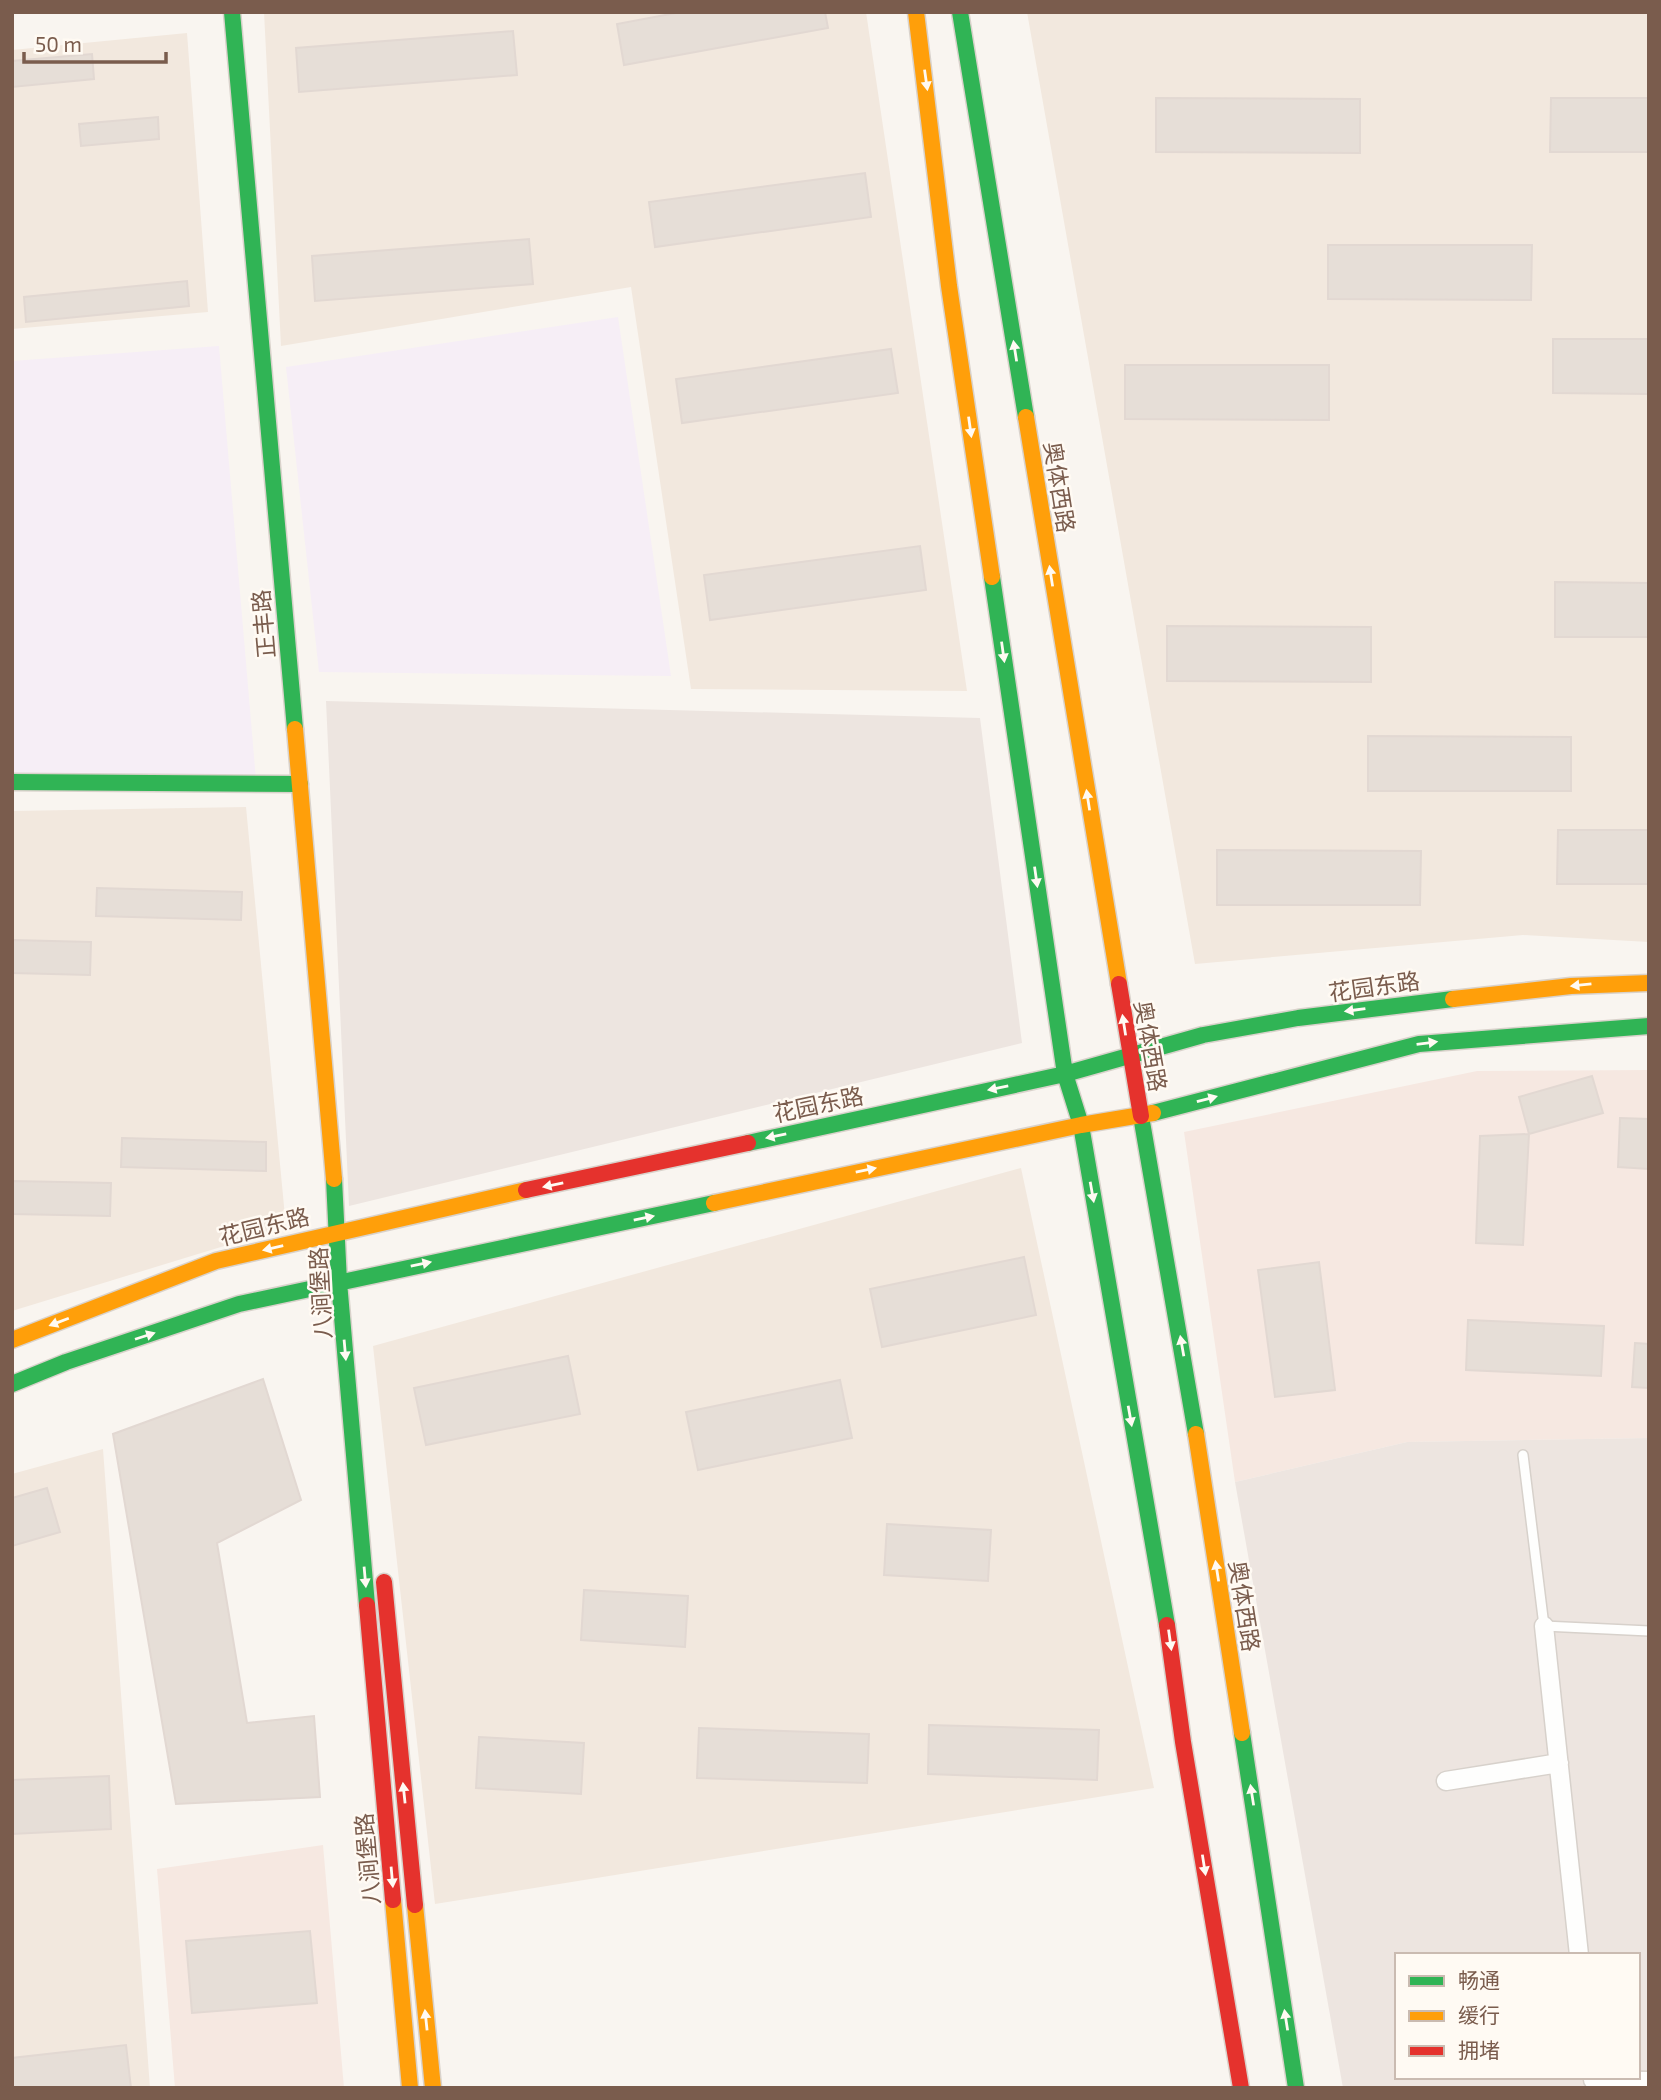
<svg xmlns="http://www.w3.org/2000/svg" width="1661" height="2100" font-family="'Exo 2','Noto Sans SC',sans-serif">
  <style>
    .residential { fill: #f2e8de }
    .commercial { fill: #f6e8e1 }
    .industrial { fill: #ede5e0; fill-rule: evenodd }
    .education { fill: #f6eef6 }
    .building { fill: #e6ded7; stroke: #e2d8d2; stroke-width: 2 }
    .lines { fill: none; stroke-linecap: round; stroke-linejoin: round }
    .lane-casing { stroke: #d7d1cb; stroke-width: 12 }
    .street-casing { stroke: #d7d1cb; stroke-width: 21 }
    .fast-casing { stroke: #d9d2cb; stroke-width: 19 }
    .slow-casing { stroke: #d9d2cb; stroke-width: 19 }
    .jam-casing { stroke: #d9d2cb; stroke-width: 19 }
    .lane { stroke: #fefefd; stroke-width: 9 }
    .street { stroke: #fefefd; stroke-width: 18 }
    .fast { stroke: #30b455; stroke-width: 16 }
    .slow { stroke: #ff9f0a; stroke-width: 16 }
    .jam { stroke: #e5322d; stroke-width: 16 }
    .oneway { fill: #fffaf3 }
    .labels { text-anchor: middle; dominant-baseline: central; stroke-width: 5; stroke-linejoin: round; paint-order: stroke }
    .street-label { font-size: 23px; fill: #7a5c4d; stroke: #fffaf3 }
  </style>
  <rect width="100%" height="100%" fill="#f9f5f0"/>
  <!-- residential -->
  <path class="residential" d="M264,12H866L967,691L691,689L631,287L281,346Z
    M1027,12H1649V942L1523,935L1195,964Z
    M187,33L208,312L12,329V50Z
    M246,807L286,1227L12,1311V811Z
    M1021,1168L1154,1788L435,1904L373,1346Z
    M103,1449L150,2088H12V1474Z"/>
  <!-- commercial -->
  <path class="commercial" d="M1649,1070V1438L1407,1442L1235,1482L1184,1132L1477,1071Z
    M323,1845L344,2088H175L157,1869Z"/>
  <!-- industrial -->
  <path class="industrial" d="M326,701L980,718L1022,1043L349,1206Z
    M1649,1438V2088H1343L1235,1482L1407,1442ZM1397,1955H1638V2077H1397Z"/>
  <!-- education -->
  <path class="education" d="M618,317L671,676L319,672L286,367Z
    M219,346L256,780L12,778V361Z"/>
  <!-- building -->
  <path class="building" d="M681,12H825L828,28L624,65L617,24Z
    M513,31L517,75L299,92L296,48Z
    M92,54L94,79L12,87V61Z
    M1156,98L1360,99V153L1156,152Z
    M1551,98H1649V152H1550Z
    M158,117L159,139L81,146L79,124Z
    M865,173L871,217L655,247L649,202Z
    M529,239L533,284L315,301L312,256Z
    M1328,245H1532L1531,300L1328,299Z
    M187,281L189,306L26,322L24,297Z
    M1553,339H1649V394L1553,393Z
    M891,349L898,393L682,423L676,379Z
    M1125,365H1329V420L1125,419Z
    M920,546L926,590L710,620L704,575Z
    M1555,582L1649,583V637H1555Z
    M1167,626L1371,627V682L1167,681Z
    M1368,736L1571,737V791H1368Z
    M1558,830H1649V884H1557Z
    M1217,850L1421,851L1420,905H1217Z
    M97,888L242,892L241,920L96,916Z
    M12,940L91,942L90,975L12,973Z
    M1592,1076L1603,1113L1529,1134L1519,1097Z
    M1620,1118L1649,1119V1169L1618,1167Z
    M1529,1134L1523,1245L1476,1243L1480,1136Z
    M122,1138L266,1142V1171L121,1167Z
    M12,1181L111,1183L110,1216L12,1214Z
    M1024,1257L1036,1315L882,1347L870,1289Z
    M1319,1262L1335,1390L1275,1397L1258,1270Z
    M1468,1320L1604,1326L1601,1376L1466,1370Z
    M1635,1343L1649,1344V1388L1632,1387Z
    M568,1356L580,1414L426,1445L414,1388Z
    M263,1379L301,1500L217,1543L247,1723L314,1716L320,1797L176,1804L113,1434Z
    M840,1380L852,1438L698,1470L686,1412Z
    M47,1488L60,1532L12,1546V1498Z
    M887,1524L991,1530L988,1581L884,1575Z
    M584,1590L688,1596L685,1647L581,1640Z
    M929,1725L1099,1730L1097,1780L928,1774Z
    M699,1728L869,1734L867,1783L697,1778Z
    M479,1737L584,1743L581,1794L476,1788Z
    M109,1776L111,1829L12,1834V1780Z
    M310,1931L317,2003L192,2013L186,1941Z
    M126,2045L131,2088H12V2058Z"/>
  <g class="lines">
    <!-- lane casing -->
    <g class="lane-casing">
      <path id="lane" d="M1523,1455L1544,1626L1649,1631"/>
    </g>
    <!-- street casing -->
    <g class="street-casing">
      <path id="street" d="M1544,1626L1579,1955
        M1446,1781L1559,1763
        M1593,2080L1649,2081"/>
    </g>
    <!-- fast casing -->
    <g class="fast-casing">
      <path id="fast" d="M232,12L295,729
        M960,12L1026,417
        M992,577L1065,1074L1081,1125
        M12,782L300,784
        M1153,1113L1419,1044L1649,1026
        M1141,1116L1196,1434
        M1081,1125L1167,1625
        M748,1143L1065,1074L1203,1035L1298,1018L1453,999
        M334,1179L339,1282L367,1605
        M12,1384L66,1362L239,1304L714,1203
        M1242,1733L1296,2088"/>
    </g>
    <!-- slow casing -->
    <g class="slow-casing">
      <path id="slow" d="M916,12L949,286L992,577
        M1026,417L1119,984
        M295,729L334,1179
        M1453,999L1571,986L1649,983
        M714,1203L1081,1125L1153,1113
        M12,1340L216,1261L526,1190
        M1196,1434L1242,1733
        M393,1900L410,2088
        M415,1905L433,2088"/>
    </g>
    <!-- jam casing -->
    <g class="jam-casing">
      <path id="jam" d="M1119,984L1141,1116
        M526,1190L748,1143
        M384,1582L415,1905
        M367,1605L393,1900
        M1167,1625L1183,1742L1241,2088"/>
    </g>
    <!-- lane -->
    <use href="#lane" class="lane"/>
    <!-- street -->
    <use href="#street" class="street"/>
    <!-- fast -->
    <use href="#fast" class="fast"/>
    <!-- slow -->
    <use href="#slow" class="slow"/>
    <!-- jam -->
    <use href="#jam" class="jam"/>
  </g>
  <!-- one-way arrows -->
  <defs><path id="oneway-solid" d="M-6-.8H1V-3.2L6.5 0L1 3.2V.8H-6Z" transform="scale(1.75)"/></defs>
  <g class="oneway">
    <use href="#oneway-solid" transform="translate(926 80) rotate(82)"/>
    <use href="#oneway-solid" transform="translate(1015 351) rotate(-99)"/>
    <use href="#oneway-solid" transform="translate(970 427) rotate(82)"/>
    <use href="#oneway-solid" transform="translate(1051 576) rotate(-99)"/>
    <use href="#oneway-solid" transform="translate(1003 652) rotate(82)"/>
    <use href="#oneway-solid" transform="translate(1088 800) rotate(-99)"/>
    <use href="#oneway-solid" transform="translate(1036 877) rotate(82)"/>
    <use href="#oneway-solid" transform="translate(1581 985) rotate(174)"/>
    <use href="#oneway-solid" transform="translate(1355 1010) rotate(172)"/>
    <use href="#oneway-solid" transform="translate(1124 1025) rotate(-99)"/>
    <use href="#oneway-solid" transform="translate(1427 1043) rotate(-7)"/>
    <use href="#oneway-solid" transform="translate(998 1088) rotate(168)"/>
    <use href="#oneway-solid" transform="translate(1207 1099) rotate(-15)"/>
    <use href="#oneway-solid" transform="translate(776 1136) rotate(168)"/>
    <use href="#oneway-solid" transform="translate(866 1170) rotate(-12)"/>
    <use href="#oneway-solid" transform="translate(553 1185) rotate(168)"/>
    <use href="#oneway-solid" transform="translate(1092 1192) rotate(80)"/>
    <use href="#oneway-solid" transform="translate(644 1218) rotate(-12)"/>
    <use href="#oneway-solid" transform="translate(273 1248) rotate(167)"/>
    <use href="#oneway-solid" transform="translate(421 1264) rotate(-12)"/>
    <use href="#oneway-solid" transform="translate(59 1322) rotate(159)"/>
    <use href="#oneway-solid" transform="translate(145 1336) rotate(-18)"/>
    <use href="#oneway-solid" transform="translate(1182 1346) rotate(-100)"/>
    <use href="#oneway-solid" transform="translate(345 1350) rotate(85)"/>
    <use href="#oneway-solid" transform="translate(1130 1416) rotate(80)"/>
    <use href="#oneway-solid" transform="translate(1217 1571) rotate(-99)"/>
    <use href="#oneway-solid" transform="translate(365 1577) rotate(85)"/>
    <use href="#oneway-solid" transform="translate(1170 1640) rotate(82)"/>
    <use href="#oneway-solid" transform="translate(404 1793) rotate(-96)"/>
    <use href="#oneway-solid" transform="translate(1252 1795) rotate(-99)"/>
    <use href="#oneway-solid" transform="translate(1204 1865) rotate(81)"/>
    <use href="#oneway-solid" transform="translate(392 1877) rotate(85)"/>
    <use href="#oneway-solid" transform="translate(426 2020) rotate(-96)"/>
    <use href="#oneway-solid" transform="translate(1286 2020) rotate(-99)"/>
  </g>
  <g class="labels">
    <!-- street labels -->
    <g class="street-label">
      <text transform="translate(1060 487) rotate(81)">奥体西路</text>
      <text transform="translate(263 624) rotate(-95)">正丰路</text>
      <text transform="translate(1374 986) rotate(-8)">花园东路</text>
      <text transform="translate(1151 1046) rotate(80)">奥体西路</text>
      <text transform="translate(818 1104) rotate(-12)">花园东路</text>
      <text transform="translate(264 1226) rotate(-14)">花园东路</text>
      <text transform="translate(320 1293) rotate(-93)">八涧堡路</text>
      <text transform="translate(1245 1606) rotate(81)">奥体西路</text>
      <text transform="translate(367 1859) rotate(-95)">八涧堡路</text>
    </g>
  </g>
  <!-- border -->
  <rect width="1661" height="2100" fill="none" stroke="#7a5c4d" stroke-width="28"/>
  <!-- legend -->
  <rect x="1395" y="1953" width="245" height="126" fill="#fffaf3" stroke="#cabbb1" stroke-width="2"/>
  <rect x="1409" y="1976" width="35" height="10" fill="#30b455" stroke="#cabbb1" stroke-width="2"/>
  <text x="1458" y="1988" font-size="21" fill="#7a5c4d">畅通</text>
  <rect x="1409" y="2011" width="35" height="10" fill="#ff9f0a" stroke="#cabbb1" stroke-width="2"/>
  <text x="1458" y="2023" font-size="21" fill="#7a5c4d">缓行</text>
  <rect x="1409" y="2046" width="35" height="10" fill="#e5322d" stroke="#cabbb1" stroke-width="2"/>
  <text x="1458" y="2058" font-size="21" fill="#7a5c4d">拥堵</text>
  <!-- scale -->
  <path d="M24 52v10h142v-10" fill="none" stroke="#7a5c4d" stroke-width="3.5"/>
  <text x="35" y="52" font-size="21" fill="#7a5c4d" stroke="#fffaf3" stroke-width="5" paint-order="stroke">50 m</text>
</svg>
